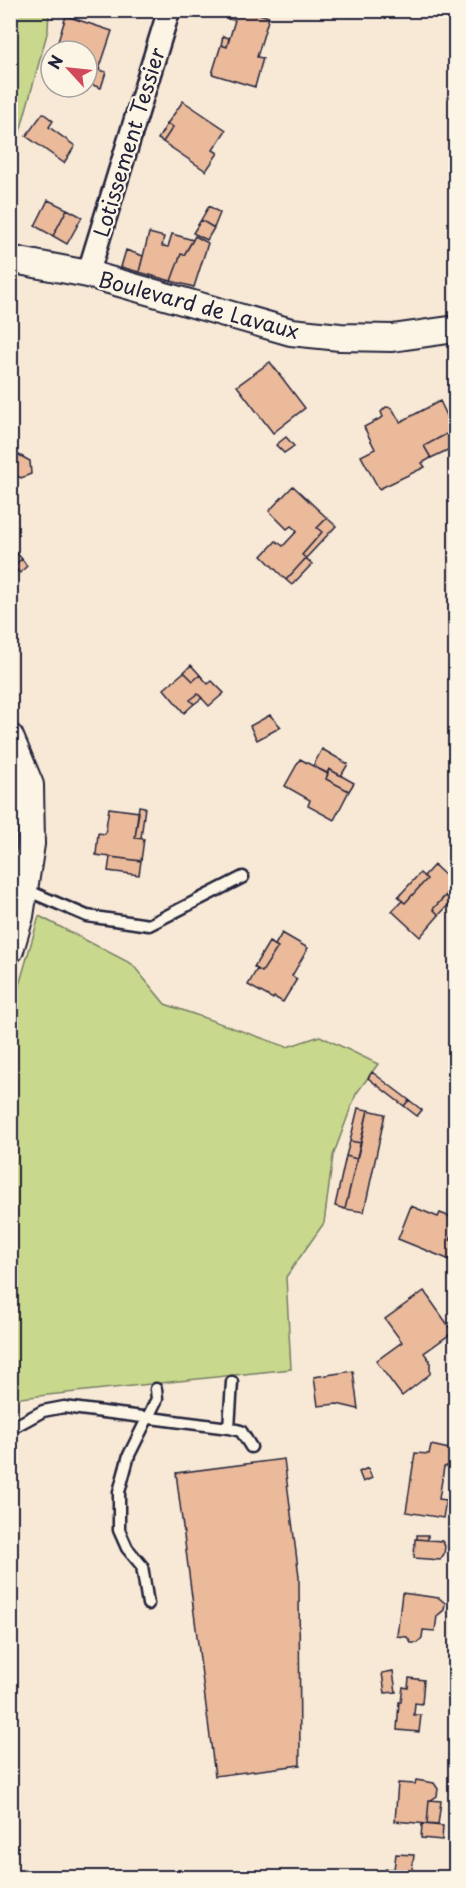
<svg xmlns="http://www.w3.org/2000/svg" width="466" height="1888" font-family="'Playpen Sans',sans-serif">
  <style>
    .green { fill: #c8d88c; stroke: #757d64; stroke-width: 1.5 }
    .building { fill: #eaba9b; stroke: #22223b; stroke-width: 1.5 }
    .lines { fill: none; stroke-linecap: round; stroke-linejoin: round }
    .service-casing { stroke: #22223b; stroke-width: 15 }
    .minor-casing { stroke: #22223b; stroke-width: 26 }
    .tertiary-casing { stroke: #22223b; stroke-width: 30 }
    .service { stroke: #fcf5e5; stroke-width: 10 }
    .minor { stroke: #fcf5e5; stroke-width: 21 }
    .tertiary { stroke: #fcf5e5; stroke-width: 26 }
    .labels { text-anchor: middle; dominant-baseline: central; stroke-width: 4.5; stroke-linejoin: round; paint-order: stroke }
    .street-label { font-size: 21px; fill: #22223b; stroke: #fcf5e5 }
  </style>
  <rect width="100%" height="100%" fill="#f8e9d6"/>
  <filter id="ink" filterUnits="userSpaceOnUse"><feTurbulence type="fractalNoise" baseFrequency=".0167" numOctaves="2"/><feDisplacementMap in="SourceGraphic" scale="12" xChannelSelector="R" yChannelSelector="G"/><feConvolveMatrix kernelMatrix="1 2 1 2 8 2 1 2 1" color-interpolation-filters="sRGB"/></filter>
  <g filter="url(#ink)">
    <!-- green -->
    <path class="green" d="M12,11H49L48,30L18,139Z
      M11,765L17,806L11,866Z
      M39,916L132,964L165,1004L287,1047L320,1036L378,1064L356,1094L333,1156L324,1223L286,1277L291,1369L11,1399V1013Z"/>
    <!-- building -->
    <path class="building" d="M230,10H246L269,17L257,57L263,58L255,87L212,74L221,45L227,47L235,20L228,19Z
      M66,16L112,31L99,70L106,72L101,88L87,83V51H55Z
      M223,36L229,38L227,47L221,45Z
      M183,101L226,130L213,150L218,153L206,171L163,142L173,127L167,124Z
      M43,113L53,121L49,127L75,146L64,163L26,136Z
      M167,124L173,127L163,142L158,139Z
      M48,200L67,209L53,236L35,226Z
      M209,206L220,213L214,228L201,220Z
      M67,209L82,217L67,244L53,236Z
      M201,220L214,228L207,240L193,233Z
      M149,233L164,237L162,246L168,247L172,234L193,240L184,255L181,254L171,281L139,272Z
      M195,236L208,243L194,287L171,281L181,254L184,255Z
      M126,250L143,256L139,272L121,267Z
      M270,362L305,408L273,433L237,386Z
      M440,401L454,430L424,446L431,458L422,463L425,467L379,489L361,456L375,449L364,427L383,417L381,412L386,407L392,408L400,422Z
      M454,430L456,446L431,458L424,446Z
      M286,437L294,446L284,453L276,445Z
      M10,450L30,461L31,474L21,478L10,472Z
      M293,486L327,518L317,528L322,532L302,555L306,558L286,580L262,556L276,541L283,546L297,531L291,526L287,529L269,511Z
      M327,518L336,526L306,558L302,555L322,532L317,528Z
      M10,546L22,559L13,566L18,571L10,577Z
      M306,558L312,564L292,585L286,580Z
      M22,559L27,566L20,573L13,566Z
      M191,665L200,675L193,681L184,672Z
      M184,672L193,681L200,675L208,684L212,681L224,693L209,706L198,694L190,700L194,704L184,713L164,689Z
      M198,694L202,698L194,704L190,700Z
      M270,715L281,727L257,740L250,726Z
      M322,749L348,764L341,776L329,769L327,773L313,766Z
      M300,759L328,774L326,779L349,791L334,820L308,806L310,800L285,786Z
      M329,769L354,783L349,791L326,779Z
      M139,806L145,807L141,838H135Z
      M109,808L139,812L135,838L144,839L141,861L96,855L98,833L105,834Z
      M110,857L141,861L139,875L108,871Z
      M434,865L456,885L433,909L439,915L420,937L392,911L402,901L405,903L427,879L424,876Z
      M420,873L427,879L405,903L398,897Z
      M445,896L452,901L439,915L433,909Z
      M282,933L308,948L292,976L297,979L283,1002L274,997L273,999L248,985L257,969L262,972L278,947L275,945Z
      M269,942L278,947L262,972L254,967Z
      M372,1072L409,1100L404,1106L368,1078Z
      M409,1100L422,1110L417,1116L404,1106Z
      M358,1108L368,1110L361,1143L350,1141Z
      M368,1110L385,1114L364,1212L345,1209Z
      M350,1141L361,1143L357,1159L346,1156Z
      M346,1156L357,1159L345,1209L335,1206Z
      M411,1206L438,1217L440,1213L456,1219V1225L450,1240L456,1243V1247L450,1260L398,1239Z
      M456,1225V1243L450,1240Z
      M456,1247V1262L450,1260Z
      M424,1291L453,1332L424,1353L430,1361V1374L402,1396L376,1361L402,1342L385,1319Z
      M353,1371L358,1409L337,1404L318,1406L314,1377Z
      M431,1445L449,1449L454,1457L452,1464L444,1467L439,1499L446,1500L443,1518L406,1512L415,1453L429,1454Z
      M284,1459L299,1576L300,1765L215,1776L176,1473Z
      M368,1468L372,1478L363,1482L359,1472Z
      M417,1535H428V1540L417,1539Z
      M415,1539L442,1541L445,1546L444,1554L440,1560L414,1558Z
      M402,1593L439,1598L445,1603L444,1610L437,1616L435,1631L423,1630L422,1638L417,1643H411L407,1637L397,1636Z
      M393,1671L396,1692L385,1693L382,1673Z
      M409,1678L424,1680L422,1704L415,1703L414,1715H421L419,1732L397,1730L399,1702H401L403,1687L408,1688Z
      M416,1780L434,1783L438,1789L437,1796L431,1800H429L427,1824L395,1821L398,1783L415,1784Z
      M429,1800L441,1801L438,1825L427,1824Z
      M422,1824L443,1826L442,1840L421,1838Z
      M396,1854L414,1855L411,1878H388L386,1869H394Z"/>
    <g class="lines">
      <!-- service casing -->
      <g class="service-casing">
        <path id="service" d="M24,889L87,916L149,925L243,877
          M229,1428L232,1382
          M10,1429L43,1411L64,1407L229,1428L241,1431L251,1447
          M148,1604L142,1566L127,1548L119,1530V1492L129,1455L157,1399L156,1389"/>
      </g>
      <!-- minor casing -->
      <g class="minor-casing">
        <path id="minor" d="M88,274L169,10"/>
      </g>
      <!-- tertiary casing -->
      <g class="tertiary-casing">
        <path id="tertiary" d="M14,260L88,274L291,332L340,337L392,338L456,329
          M10,737L30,785L31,844L20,916L10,950"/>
      </g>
      <!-- service -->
      <use href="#service" class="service"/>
      <!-- minor -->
      <use href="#minor" class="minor"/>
      <!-- tertiary -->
      <use href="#tertiary" class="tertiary"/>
    </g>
  </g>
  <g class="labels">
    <!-- street labels -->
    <g class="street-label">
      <text transform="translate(128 142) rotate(-73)">Lotissement Tessier</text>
      <text transform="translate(199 304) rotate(15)">Boulevard de Lavaux</text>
    </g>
  </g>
  <!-- margin -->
  <rect width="466" height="1888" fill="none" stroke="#fcf5e5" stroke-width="36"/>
  <rect x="18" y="18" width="430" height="1852" fill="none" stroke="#22223b" stroke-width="2" filter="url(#ink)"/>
  <!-- north arrow -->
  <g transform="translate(69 69) rotate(297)"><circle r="28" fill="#fcf5e5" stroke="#a5a1a1" stroke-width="1.5"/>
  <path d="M0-4.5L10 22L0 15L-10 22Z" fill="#d1495b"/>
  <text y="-9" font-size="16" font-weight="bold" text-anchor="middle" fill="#22223b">N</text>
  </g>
</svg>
